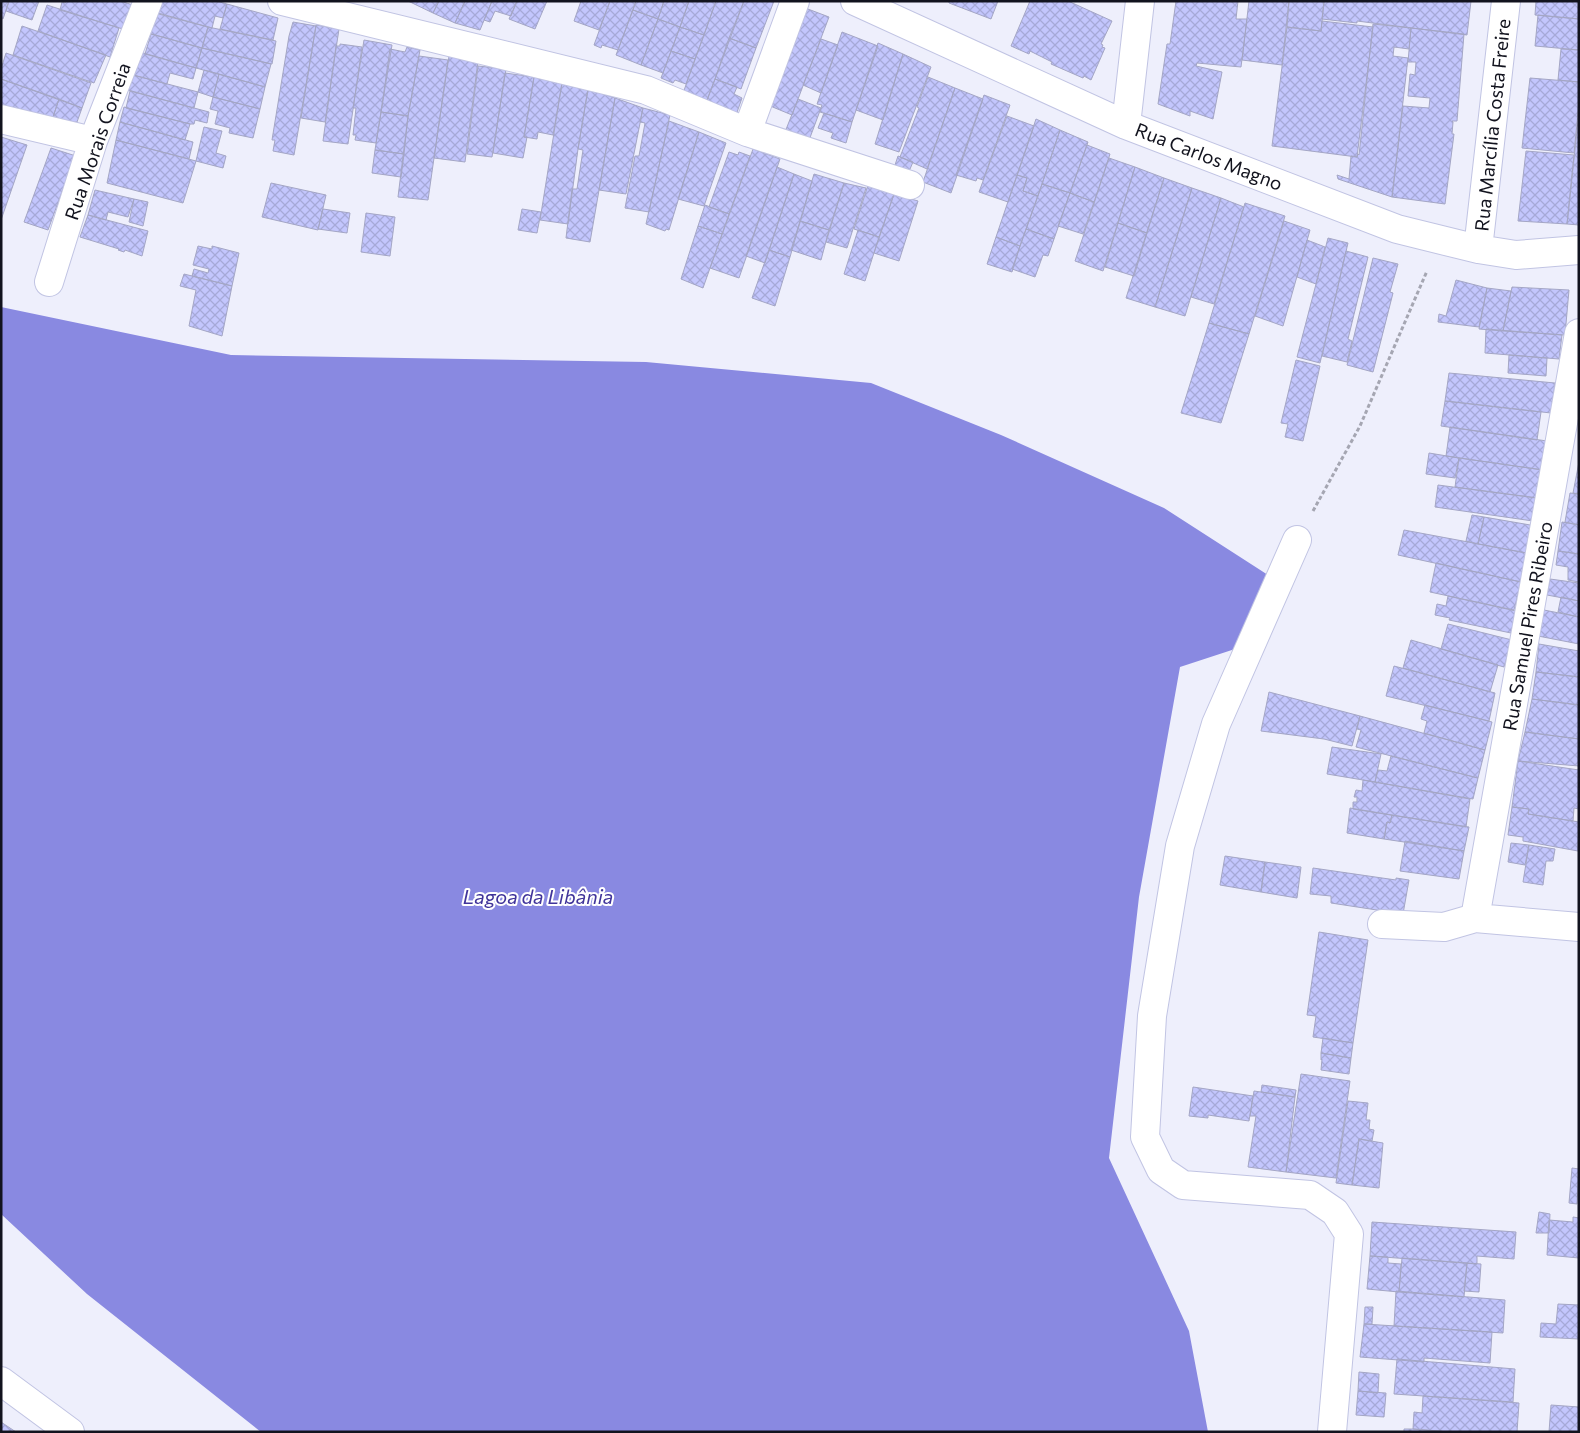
<svg xmlns="http://www.w3.org/2000/svg" width="1580" height="1433" font-family="Commissioner,sans-serif">
  <style>
    .water { fill: #8989e1 }
    .building { fill: url(#building-cross-hatch); stroke: #a4a6c5 }
    .lines { fill: none; stroke-linecap: round; stroke-linejoin: round }
    .street-casing { stroke: #c1c4e3; stroke-width: 30 }
    .path { stroke: #a5a6b2; stroke-width: 3; stroke-dasharray: 4 2.5; stroke-linecap: butt }
    .street { stroke: #fff; stroke-width: 28 }
    .labels { text-anchor: middle; dominant-baseline: central; stroke-width: 4; stroke-linejoin: round; paint-order: stroke }
    .street-label { font-size: 19px; fill: #12131e; stroke: #fff }
    .water-label { font-size: 20px; font-style: italic; fill: #40349a; stroke: #fff }
  </style>
  <defs>
    <pattern id="building-cross-hatch" width="8" height="8" patternUnits="userSpaceOnUse" patternTransform="scale(1.25)"><rect width="8" height="8" fill="#c3c6fd"/><path d="M0 0l8 8M0 8l8-8" fill="none" stroke="#a6a9d8"/></pattern>
  </defs>
  <rect width="100%" height="100%" fill="#eeeffc"/>
  <!-- water -->
  <path class="water" d="M1,307L231,355L646,362L871,383L1001,435L1164,508L1268,575L1238,648L1180,667L1139,897L1109,1158L1189,1331L1208,1432H261L87,1294L1,1214Z"/>
  <!-- building -->
  <path class="building" d="M1,1H9L3,19L1,18Z
    M9,1H39L32,20L6,11Z
    M66,1H120L133,5L123,29L60,10L62,2L65,3Z
    M161,1H216L227,4L223,18L215,16L212,28L158,13Z
    M408,1H439L433,13Z
    M439,1H465L455,23L433,13Z
    M465,1H492L480,30L455,23Z
    M492,1H517L511,16L495,11L490,22L484,20Z
    M517,1H547L535,29L509,19Z
    M610,1H636L618,50L602,45L601,48L594,45Z
    M610,1L599,30L574,21L581,1Z
    M636,1H664L658,19L633,10Z
    M664,1H689L680,27L658,19Z
    M689,1H716L704,35L680,27Z
    M716,1H744L705,106L682,96Z
    M744,1H774L756,48L729,38Z
    M949,1H998L991,19L949,3Z
    M1030,1H1068L1112,21L1101,44L1103,45L1102,47L1105,48L1091,80L1084,76L1083,78L1051,64L1052,62L1030,51L1029,54L1011,46Z
    M1176,1H1238L1236,19H1247L1241,67L1197,63L1196,66L1222,72L1213,119L1190,111V116L1158,104L1167,44H1170Z
    M1249,1H1289L1282,65L1242,60Z
    M1289,1H1324L1321,31L1287,27Z
    M1324,1H1471L1467,35L1357,21V23L1322,19Z
    M1536,1H1579V19L1535,15Z
    M227,4L278,18L273,40L220,29Z
    M47,5L119,28L110,57L38,31Z
    M800,6L829,17L792,115L763,103Z
    M633,10L658,19L641,65L616,55Z
    M155,13L208,27L202,48L148,33Z
    M1538,15L1579,19V50L1535,46Z
    M658,19L680,27L663,73L641,65Z
    M1322,21L1373,27L1357,157L1272,146L1287,27L1321,31Z
    M293,22L316,26L294,155L273,151L275,140H272L289,36Z
    M1373,24L1411,28L1409,49L1394,47L1393,56L1408,58L1392,197L1338,179L1337,175L1349,179L1351,156L1357,157L1358,154L1359,155Z
    M316,25L339,29L325,122L301,118Z
    M22,26L106,55L94,83L13,55Z
    M208,27L276,41L272,64L202,48Z
    M680,27L704,35L695,59L671,51Z
    M1411,28L1464,34L1457,121H1452L1453,122L1452,134H1454L1445,204L1392,197L1403,106L1429,108L1430,98L1408,96L1410,74L1415,75L1416,62H1408Z
    M842,32L878,46L852,122L820,112L822,105L817,104Z
    M151,34L202,48L196,68L145,54Z
    M729,38L756,48L741,89L715,79Z
    M821,39L838,45L821,93L803,85Z
    M364,40L392,45L376,143L355,140L356,135H353L356,108H353Z
    M878,43L903,54L883,120L856,110Z
    M340,44L362,47L348,144L323,141L336,46H340Z
    M407,47L420,50L408,116L381,112L390,49L405,52Z
    M202,48L271,64L265,87L196,68Z
    M1561,49L1579,50V82L1558,80Z
    M671,51L695,59L686,84L675,80L673,83L661,78Z
    M140,52L196,68L193,79L170,73L167,84L133,75Z
    M6,53L91,83L82,108L1,79V69Z
    M903,54L931,67L899,152L875,144Z
    M419,56L448,60L428,200L398,197L408,116Z
    M449,56L478,61L465,162L434,158Z
    M478,66L506,69L492,157L467,154Z
    M204,70L219,74L213,97L198,92Z
    M505,73L534,77L524,137H527L523,158L493,153Z
    M219,74L265,87L260,109L213,97Z
    M133,75L198,92L194,108L128,90Z
    M534,77L562,83L553,135L538,132L537,139L524,137Z
    M928,77L955,88L927,169L900,157L919,108L917,107Z
    M1530,78L1579,82V103L1574,153L1522,148Z
    M1,79L59,99L51,123L1,111Z
    M715,79L737,87L734,94L742,98L735,118L703,110Z
    M562,83L588,89L578,149L568,224L540,220Z
    M955,88L983,99L951,193L923,182Z
    M588,89L615,98L590,242L566,238L572,189H577L583,150L578,149Z
    M130,91L209,112L207,123L195,120L194,124H190L126,108Z
    M984,95L1010,105L983,180L977,178L976,181L956,175Z
    M213,97L260,109L253,138L229,133L230,128L215,124L218,111L210,109Z
    M615,98L643,108L626,194L599,190Z
    M59,99L82,108L77,122L51,123Z
    M798,99L821,108L808,143L785,132Z
    M124,107L190,124L185,140L120,122Z
    M643,108L670,115L649,212L625,208L635,156H639L645,123L640,122Z
    M381,112L408,116L404,154L375,150Z
    M824,113L852,122L846,143L831,138L833,133L818,128Z
    M1007,116L1034,126L1008,202L979,192Z
    M1036,119L1060,130L1038,196L1023,191L1027,178L1017,175Z
    M669,121L699,132L669,230L666,229L665,231L646,224Z
    M1578,121H1579V225L1567,224Z
    M120,122L193,142L189,159L116,140Z
    M204,127L222,131L216,153L226,156L223,168L196,161Z
    M1060,130L1088,142L1070,193L1042,184Z
    M699,132L726,143L704,206L678,199Z
    M1,137L27,145L1,220Z
    M116,140L196,161L183,203L107,183Z
    M1087,145L1110,154L1094,202L1070,193Z
    M51,148L79,157L71,179L67,178L48,230L24,222Z
    M753,149L780,159L739,278L710,268Z
    M375,150L404,154L401,177L372,173Z
    M1526,151L1574,155L1567,224L1518,221Z
    M729,152L738,155L739,152L750,156L729,214L709,207Z
    M898,156L913,162L907,176L893,171Z
    M1109,158L1135,167L1103,271L1075,261Z
    M777,167L794,174L765,263L746,256Z
    M1135,167L1164,178L1147,233L1118,223Z
    M794,174L812,181L790,257L769,250Z
    M814,174L844,183L829,230L800,221Z
    M1017,175L1027,178L1023,191L1038,196L1020,246L996,237Z
    M1164,178L1192,188L1155,307L1126,298Z
    M271,183L326,195L318,230L262,217Z
    M844,183L866,188L847,248L826,242Z
    M1042,184L1070,193L1054,239L1026,229Z
    M868,185L894,194L879,237L854,229Z
    M1192,188L1221,198L1185,316L1155,307Z
    M95,190L134,199L128,217L108,212L106,220L88,215Z
    M1070,193L1094,202L1083,234L1058,226Z
    M894,194L918,201L899,261L874,253Z
    M1221,198L1244,207L1214,304L1191,297Z
    M134,199L148,202L143,226L129,222Z
    M1245,203L1285,216L1249,334L1209,323Z
    M705,205L729,214L722,234L698,226Z
    M323,209L350,213L347,233L318,229Z
    M522,209L541,212L537,233L518,230Z
    M366,213L395,217L390,256L361,252Z
    M88,215L148,231L142,256L125,250L124,252L118,250L119,249L80,237Z
    M800,221L829,230L821,260L791,250Z
    M1284,221L1310,230L1283,326L1255,316Z
    M1118,223L1147,233L1134,276L1105,267Z
    M698,226L722,234L703,288L681,279Z
    M1026,229L1054,239L1048,256L1043,255L1035,277L1012,269Z
    M858,230L879,237L865,281L844,274Z
    M996,237L1020,246L1012,272L987,264Z
    M1328,238L1348,243L1320,363L1297,357Z
    M1307,240L1325,247L1316,284L1297,277Z
    M198,246L212,249V246L239,253L232,286L192,276L194,269L208,273L209,269L193,265Z
    M769,250L790,257L775,306L752,298Z
    M1346,251L1368,257L1348,339L1352,341L1347,362L1322,356Z
    M1373,258L1398,264L1390,292L1393,293L1373,372L1347,365Z
    M184,274L232,286L222,336L189,326L196,290L180,286Z
    M1456,280L1487,288L1479,327L1438,322L1439,314L1446,316Z
    M1512,287L1569,290L1565,335L1503,331Z
    M1487,288L1511,291L1503,331L1479,329Z
    M1209,323L1249,334L1221,423L1181,413Z
    M1486,329L1562,335L1559,359L1485,353Z
    M1509,355L1547,358L1546,376L1508,373Z
    M1296,360L1320,366L1303,441L1285,437L1288,424L1281,423Z
    M1449,373L1555,383L1551,413L1445,401Z
    M1445,401L1541,412L1537,440L1441,426Z
    M1450,427L1547,441L1543,470L1446,456Z
    M1429,453L1459,458L1455,478L1426,474Z
    M1459,458L1543,470L1538,498L1455,487Z
    M1579,462V494L1573,493Z
    M1438,485L1536,498L1533,521L1435,507Z
    M1570,493L1579,494V525L1565,522Z
    M1472,515L1484,517L1478,544L1466,541Z
    M1484,517L1536,526L1531,554L1478,544Z
    M1562,522L1579,525V554L1558,551Z
    M1404,530L1527,553L1521,582L1398,555Z
    M1558,551L1579,554V582L1568,580V567L1556,565Z
    M1436,563L1521,582L1514,610L1430,592Z
    M1550,579L1579,583V601L1547,595Z
    M1448,596L1516,611L1511,633L1449,620L1450,618L1435,615L1437,604L1446,606Z
    M1561,597L1579,601V617L1558,612Z
    M1544,610L1579,617V644L1538,636Z
    M1448,624L1512,640L1504,667L1441,649Z
    M1411,640L1498,665L1490,692L1403,668Z
    M1539,644L1579,651V677L1536,672Z
    M1394,666L1495,693L1489,721L1386,696Z
    M1536,672L1579,677V705L1532,699Z
    M1269,692L1360,716L1352,746L1324,739L1261,731Z
    M1532,699L1579,705V739L1525,732Z
    M1425,705L1492,722L1485,750L1424,733L1427,721L1421,719Z
    M1360,716L1485,750L1478,778L1356,747L1361,730L1357,729Z
    M1525,732L1579,739V766L1518,761Z
    M1332,747L1381,754L1375,782L1327,774Z
    M1391,756L1478,778L1473,799L1375,782L1378,770L1387,771Z
    M1518,761L1579,770V809L1574,808L1573,821L1528,814L1529,809L1512,807Z
    M1363,780L1470,799L1466,827L1353,809V802H1357V797H1354L1356,790L1362,791Z
    M1512,807L1529,809L1528,814L1579,822L1578,851L1523,841V837L1508,835Z
    M1350,808L1392,815L1390,823L1387,822L1384,839L1347,833Z
    M1392,815L1469,827L1464,851L1384,839L1387,822L1390,823Z
    M1405,841L1464,851L1459,879L1400,871Z
    M1511,843L1529,845L1525,865L1508,862Z
    M1529,845L1555,849L1553,861H1546L1543,885L1523,882Z
    M1225,856L1265,862L1261,892L1220,885Z
    M1265,862L1301,867L1297,898L1261,892Z
    M1313,868L1396,880V878L1409,880L1403,914L1331,903V896L1310,894Z
    M1319,932L1368,940L1353,1043L1313,1037L1316,1016L1307,1015Z
    M1323,1038L1353,1043L1351,1058L1321,1053Z
    M1321,1053L1351,1058L1349,1074L1321,1070L1322,1059L1321,1060Z
    M1301,1074L1350,1081L1336,1178L1286,1172Z
    M1262,1085L1296,1090L1295,1097L1261,1092Z
    M1193,1087L1253,1096L1249,1121L1208,1115V1118L1189,1116Z
    M1254,1091L1295,1097L1286,1172L1248,1167L1256,1116H1250Z
    M1348,1101L1368,1103L1366,1120H1370L1369,1129L1374,1130L1372,1141L1359,1139L1352,1185L1336,1183Z
    M1359,1139L1383,1143L1379,1188L1352,1185Z
    M1572,1168L1579,1169L1577,1204L1569,1203Z
    M1539,1212L1550,1214L1549,1233H1536Z
    M1573,1217L1579,1218V1258L1547,1255L1549,1220L1573,1222Z
    M1372,1222L1516,1232L1514,1259L1477,1256V1264L1370,1256Z
    M1370,1256L1388,1257V1263L1401,1264L1399,1292L1367,1289Z
    M1402,1258L1467,1263L1464,1297L1399,1292Z
    M1467,1263L1481,1264L1479,1292L1464,1291Z
    M1396,1291L1505,1300L1503,1333L1394,1326Z
    M1558,1304L1579,1305V1339L1540,1337L1541,1323L1556,1324Z
    M1365,1307H1373L1372,1324H1364Z
    M1364,1324L1492,1332L1490,1363L1424,1358V1362L1360,1357Z
    M1397,1359L1515,1369L1513,1402L1394,1394Z
    M1359,1372L1379,1374L1378,1393L1358,1391Z
    M1358,1391L1386,1393L1384,1417L1356,1415Z
    M1423,1396L1519,1403L1517,1432H1449L1413,1429L1414,1412L1422,1413Z
    M1551,1405L1579,1407V1432H1549Z
    M1,1422L16,1432H1Z
    M1404,1429H1413L1449,1432H1404Z"/>
  <g class="lines">
    <!-- street casing -->
    <g class="street-casing">
      <path id="street" d="M282,1L646,90L747,132L910,185
        M855,1L1126,125L1397,229L1478,249L1516,255L1579,250
        M1,119L93,141
        M1126,125L1140,1
        M747,132L795,1
        M1478,249L1506,1
        M49,282L93,141L148,1
        M1297,540L1216,724L1180,846L1152,1016L1145,1137L1161,1170L1183,1185L1310,1195L1335,1212L1349,1234L1332,1432
        M1475,918L1579,333
        M1382,924L1444,927L1475,918L1579,927
        M1,1381L70,1432"/>
    </g>
    <!-- path -->
    <path class="path" d="M1313,511L1360,426L1427,271"/>
    <!-- street -->
    <use href="#street" class="street"/>
  </g>
  <g class="labels">
    <!-- street labels -->
    <g class="street-label">
      <text transform="translate(1492 125) rotate(-84)">Rua Marcília Costa Freire</text>
      <text transform="translate(97 141) rotate(-71)">Rua Morais Correia</text>
      <text transform="translate(1209 156) rotate(21)">Rua Carlos Magno</text>
      <text transform="translate(1527 626) rotate(-80)">Rua Samuel Pires Ribeiro</text>
    </g>
    <!-- water labels -->
    <g class="water-label">
      <text x="538" y="896">Lagoa da Libânia</text>
    </g>
  </g>
  <!-- border -->
  <rect width="1580" height="1433" fill="none" stroke="#12131e" stroke-width="5"/>
</svg>
